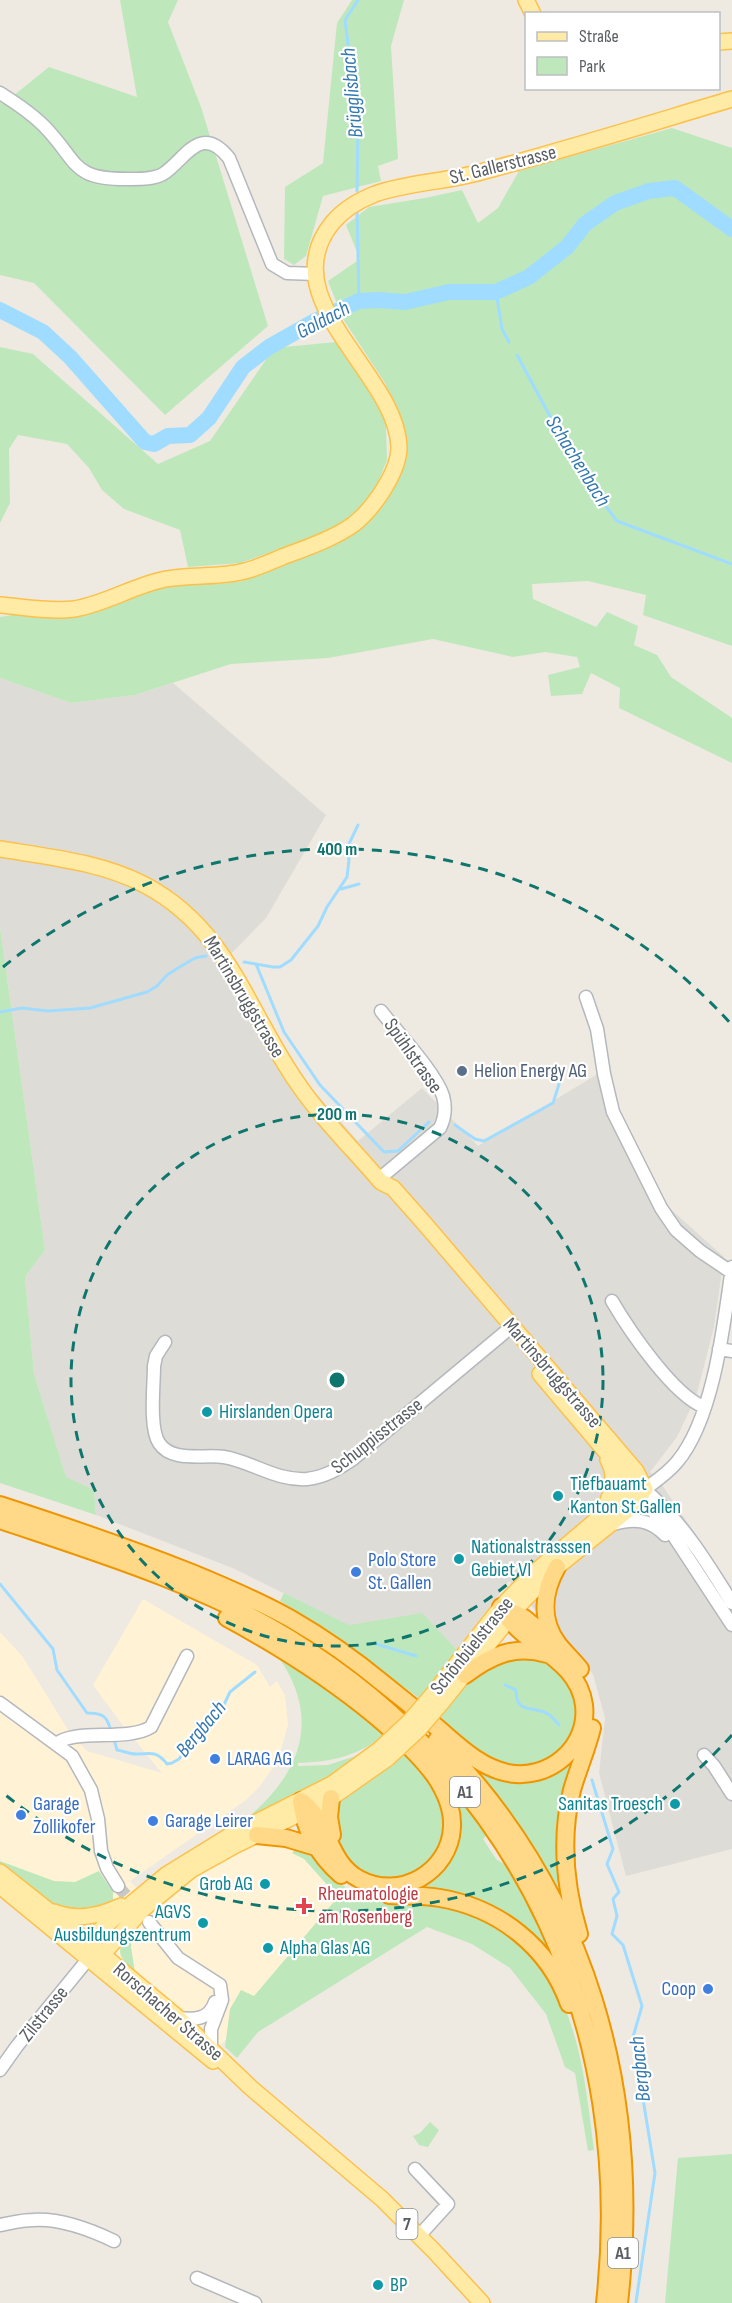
<svg xmlns="http://www.w3.org/2000/svg" width="732" height="2303" font-family="'Sofia Sans Condensed',sans-serif">
  <style>
    .commercial { fill: #fff2d5 }
    .industrial { fill: #dedcd6 }
    .green { fill: #bee8bb }
    .lines { fill: none; stroke-linecap: round; stroke-linejoin: round }
    .stream { stroke: #a0dcff; stroke-width: 3 }
    .river { stroke: #a0dcff; stroke-width: 16 }
    .minor-tunnel { stroke: #c9c7c2; stroke-width: 12; stroke-dasharray: 12 6; stroke-linecap: butt }
    .minor-casing { stroke: #b4b8bd; stroke-width: 15 }
    .major-casing { stroke: #fdc04b; stroke-width: 18 }
    .highway-casing { stroke: #ef9500; stroke-width: 20 }
    .minor { stroke: #fff; stroke-width: 12 }
    .major { stroke: #ffeba5; stroke-width: 15 }
    .highway { stroke: #ffd987; stroke-width: 16 }
    .major-bridge-casing { stroke: #fdc04b; stroke-width: 18; stroke-linecap: butt }
    .major-bridge { stroke: #ffeba5; stroke-width: 15 }
    .ring { fill: none; stroke: #0f766e; stroke-width: 3; stroke-dasharray: 10 8 }
    .service-dot { fill: #5c6f8a; stroke: #fff; stroke-width: 2 }
    .culture-dot { fill: #0f9aa8; stroke: #fff; stroke-width: 2 }
    .shop-dot { fill: #3f7fe0; stroke: #fff; stroke-width: 2 }
    .health-dot { fill: #e0444e; stroke: #fff; stroke-width: 2 }
    .labels { text-anchor: middle; dominant-baseline: central; stroke-width: 4.5; stroke-linejoin: round; paint-order: stroke }
    .shield { fill: #fff; stroke: #8b8e92; stroke-width: 1.5 }
    .shield-label { font-size: 18px; font-weight: bold; fill: #595e63 }
    .street-label { font-size: 20px; fill: #595e63; stroke: #fff }
    .service-label { font-size: 20px; fill: #4e5e75; stroke: #fff; text-anchor: start }
    .culture-label { font-size: 20px; fill: #0d838f; stroke: #fff; text-anchor: start }
    .shop-label { font-size: 20px; fill: #366cbe; stroke: #fff; text-anchor: start }
    .health-label { font-size: 20px; fill: #be3a42; stroke: #fff; text-anchor: start }
    .water-label { font-size: 21px; font-style: italic; fill: #3378b0; stroke: #fff }
    .centre { fill: #0f766e; stroke: #fff; stroke-width: 3 }
    .ring-label { font-size: 18px; text-anchor: middle; font-weight: bold; fill: #0f766e; stroke: #fff; stroke-width: 4.5; stroke-linejoin: round; paint-order: stroke }
  </style>
  <rect width="100%" height="100%" fill="#eeeae1"/>
  <!-- commercial -->
  <path class="commercial" d="M143,1599L257,1665L270,1687L277,1681L285,1695L288,1725L278,1760L260,1786L246,1800L130,1881L154,1907L176,1889L236,1852L254,1846L274,1843L294,1846L351,1896L220,2046L60,1907L0,1867V1632L23,1657L70,1733L87,1751L162,1773L124,1727L93,1685Z"/>
  <!-- industrial -->
  <path class="industrial" d="M0,678L71,703L135,695L173,683L326,815L266,918L231,954L277,1036L313,1090L358,1141L422,1088L478,1146L601,1072L666,1205L724,1257L714,1327L696,1397L677,1437L650,1472L658,1479L732,1588V1849L626,1876L599,1773L605,1718L593,1674L509,1581L451,1657L349,1626L235,1569L96,1515L94,1490L66,1478L34,1374L25,1277L45,1250L0,927Z"/>
  <!-- green -->
  <path class="green" d="M120,0H178L168,22L201,107L268,326L165,415L34,283L0,275V102L3,104L49,67L137,97Z
    M352,0H404L391,46L398,159L378,166L381,181L323,196L306,256L294,265L284,259L285,187L323,163L337,23Z
    M672,128L732,148V646L643,615L646,595L588,581L532,584L533,599L596,627L607,612L638,626L634,645L657,655L671,677L732,718V763L619,708L620,688L591,673L582,694L551,696L548,675L580,667L577,657L545,652L513,657L433,639L328,658L231,664L135,695L71,703L0,678V617L24,613L74,617L104,609L147,591L171,585L221,584L243,581L283,566L344,539L402,461L401,423L385,383L343,319L328,281L360,259L346,225L369,207L425,198L462,190L478,223L498,208L519,171Z
    M336,342L376,398L386,425L387,460L377,485L362,507L335,528L241,563L188,567L180,530L124,509L102,490L89,468L67,444L18,435L9,449L10,503L0,523V347L33,354L158,464L210,441L274,348Z
    M0,927L45,1250L25,1277L34,1374L66,1477L94,1490L96,1515L0,1483Z
    M284,1593L349,1625L422,1613L457,1650L420,1699L326,1629L280,1601Z
    M276,1654L328,1685L386,1734C358,1756 332,1762 298,1763V1766L328,1765L368,1752L343,1770L242,1822C300,1777 324,1718 276,1654Z
    M505,1658C517,1658 531,1656 542,1659C546,1660 550,1664 554,1666C605,1700 570,1780 507,1767C479,1760 456,1736 436,1717L468,1681Z
    M580,1744L570,1781L564,1902C539,1852 508,1807 472,1763L518,1777Z
    M405,1751L434,1785L444,1819V1832L439,1849L427,1866L411,1876L392,1881L359,1873L340,1849L333,1829L338,1802Z
    M444,1787L454,1791L487,1835L483,1839L496,1859L507,1866L534,1915L561,1974L524,1935L401,1889L447,1855Z
    M298,1846C317,1858 334,1883 354,1892C391,1908 434,1897 471,1912C490,1919 509,1933 523,1948C530,1955 540,1962 545,1971C581,2023 586,2090 594,2150L588,2151L575,2073L565,2067L546,2014L510,1968L472,1944L427,1927L258,2032L237,2058L225,2047L230,2009L241,1990L254,1996L338,1897L304,1859L292,1853Z
    M0,1861L54,1881L75,1882L99,1871L113,1892V1905C105,1907 94,1913 86,1914C54,1916 24,1885 0,1868Z
    M133,1927L131,1947L135,1972C113,1953 118,1949 133,1927Z
    M430,2122L439,2130L428,2147L419,2145L413,2136L420,2133Z
    M732,2154V2303H665L678,2158Z"/>
  <g class="lines">
    <!-- stream -->
    <path class="stream" d="M357,191L358,125L345,20L358,0
      M357,210L359,301
      M496,292L502,329L509,342
      M517,355L580,472L617,521L732,564
      M341,889L359,884
      M244,962L273,967H280L291,960L318,926L327,907L347,877L349,860L347,848L358,825
      M256,964L284,1032L320,1085L384,1152L398,1151L429,1122
      M0,1012L22,1008L48,1011L90,1008L147,992L157,986L167,975L178,968L195,958L206,956
      M455,1125L475,1139L484,1141L553,1103L560,1081
      M0,1584L53,1649L57,1670L87,1713C103,1713 107,1716 111,1731
      M376,1644L416,1656
      M505,1685L516,1690C516,1715 532,1705 548,1714C552,1716 556,1722 559,1725
      M114,1739L117,1750C123,1751 130,1754 136,1754C151,1754 156,1750 167,1764L172,1763L179,1759L188,1746L196,1729L220,1713L230,1692L255,1672
      M592,1780L613,1849L607,1864L619,1892L613,1899L617,1916L612,1934L623,1945L642,2006L633,2037L655,2173L636,2302"/>
    <!-- river -->
    <path class="river" d="M0,310L43,332L70,357L145,442L154,444L168,436L190,435L209,418L243,367L269,347L315,321L359,301L378,300L405,302L449,292H496L529,277L567,247L585,224L615,203L649,191L675,188L732,229"/>
    <!-- minor-tunnel -->
    <path class="minor-tunnel" d="M118,1886L137,1908"/>
    <!-- minor casing -->
    <g class="minor-casing">
      <path id="minor" d="M0,93C16,103 31,113 44,126C80,163 70,180 131,179C142,179 154,179 163,174C185,160 200,122 229,158L272,264L287,273L317,274
        M586,997L597,1029L604,1074L613,1112L661,1208L676,1230L700,1251L731,1272
        M379,1179L440,1128C445,1118 446,1107 443,1096C436,1073 397,1032 381,1011
        M612,1301C629,1330 673,1395 704,1407
        M165,1342L156,1356L154,1366C154,1385 149,1428 159,1443C172,1463 204,1454 224,1457C253,1462 276,1481 307,1479C325,1477 338,1469 353,1459L504,1333
        M719,1349L732,1351
        M645,1489C656,1481 668,1473 677,1462C714,1418 724,1323 732,1267
        M645,1489L652,1510L673,1535L732,1625
        M645,1490C681,1520 708,1564 732,1603
        M613,1524C634,1518 650,1519 665,1535
        M0,1703L72,1756L91,1790L98,1819L101,1851L107,1868L118,1886
        M56,1744C75,1728 127,1742 151,1727L187,1656
        M704,1755L714,1766L732,1794
        M149,1922L178,1958L220,1985L222,2000L211,2029V2049
        M178,2018C194,2020 209,2020 215,2002
        M0,2070L17,2046L89,1958
        M415,2169L448,2204L419,2236
        M0,2225C11,2223 22,2220 33,2220C60,2218 89,2229 114,2241
        M197,2278L255,2303"/>
    </g>
    <!-- major casing -->
    <g class="major-casing">
      <path id="major" d="M526,0L533,14
        M718,42L732,41
        M0,605C24,607 50,612 74,609C106,604 134,585 166,579C192,574 219,578 245,571C257,568 270,562 282,557C306,548 333,539 354,524C373,509 399,472 399,447C397,373 269,299 333,222C344,209 360,200 375,194C409,182 446,182 481,172C565,150 648,124 732,99
        M0,849C49,857 101,862 145,885C228,929 247,1010 296,1081C320,1117 353,1149 381,1182L393,1188L424,1223L636,1471L645,1489
        M540,1374L628,1478L645,1489
        M603,1511C612,1495 618,1477 608,1460
        M434,1693L501,1607L535,1572L626,1495L645,1489
        M443,1701L523,1601L557,1567L634,1505L645,1489
        M0,1872L73,1930L177,2017L250,2087L382,2199L434,2251L482,2303
        M0,1886L213,2061
        M54,1912C77,1921 99,1916 121,1906
        M102,1955L143,1909L191,1870L236,1845L331,1798L388,1758
        M89,1958L91,1946L100,1930L166,1875L231,1835L332,1784L380,1749"/>
    </g>
    <!-- highway casing -->
    <g class="highway-casing">
      <path id="highway" d="M0,1505C65,1526 129,1548 192,1573C226,1587 259,1601 291,1619C324,1638 355,1660 384,1684C400,1697 417,1710 433,1724C456,1743 478,1767 508,1773C549,1781 589,1747 584,1705C578,1657 521,1646 501,1607
        M0,1520C98,1553 200,1584 289,1638C525,1782 635,2031 605,2303
        M557,1567C543,1592 540,1620 558,1644C565,1653 573,1660 580,1669
        M501,1607L524,1618L552,1641
        M227,1618C281,1647 331,1679 378,1718C398,1736 419,1754 435,1776C445,1791 453,1809 452,1827C450,1872 400,1901 359,1879C328,1863 329,1821 301,1801
        M465,1675C490,1656 515,1644 547,1654
        M437,1740C588,1893 643,2091 619,2303
        M331,1798L329,1817L332,1835
        M301,1801C305,1832 318,1855 341,1875
        M257,1835L286,1838L316,1847
        M389,1895C406,1896 423,1895 440,1898C499,1908 549,1947 569,2004
        M579,1934C565,1887 560,1838 572,1790C578,1769 587,1749 592,1728"/>
    </g>
    <!-- minor -->
    <use href="#minor" class="minor"/>
    <!-- major -->
    <use href="#major" class="major"/>
    <!-- highway -->
    <use href="#highway" class="highway"/>
    <!-- major-bridge casing -->
    <g class="major-bridge-casing">
      <path id="major-bridge" d="M380,1749L410,1721L434,1693
        M388,1758L419,1729L443,1701"/>
    </g>
    <!-- major-bridge -->
    <use href="#major-bridge" class="major-bridge"/>
  </g>
  <!-- distance rings -->
  <g class="ring">
    <circle cx="337" cy="1380" r="266"/>
    <path d="M732 1735A531 531 0 0 1 3 1793M3 967A531 531 0 0 1 732 1025"/>
  </g>
  <!-- markers -->
  <circle class="service-dot" cx="462" cy="1071" r="6"/>
  <g class="culture-dot">
    <circle cx="207" cy="1412" r="6"/>
    <circle cx="558" cy="1496" r="6"/>
    <circle cx="459" cy="1559" r="6"/>
    <circle cx="675" cy="1804" r="6"/>
    <circle cx="265" cy="1884" r="6"/>
    <circle cx="203" cy="1923" r="6"/>
    <circle cx="268" cy="1948" r="6"/>
    <circle cx="378" cy="2285" r="6"/>
  </g>
  <g class="shop-dot">
    <circle cx="356" cy="1572" r="6"/>
    <circle cx="215" cy="1759" r="6"/>
    <circle cx="21" cy="1815" r="6"/>
    <circle cx="153" cy="1821" r="6"/>
    <circle cx="708" cy="1989" r="6"/>
  </g>
  <path class="health-dot" d="M301 1897h6v6h6v6h-6v6h-6v-6h-6v-6h6z"/>
  <g class="labels">
    <!-- shield labels -->
    <g class="shield">
      <rect x="450" y="1777" width="30" height="30" rx="4.5"/>
      <rect x="396.5" y="2209" width="21" height="30" rx="4.5"/>
      <rect x="608" y="2238" width="30" height="30" rx="4.5"/>
    </g>
    <g class="shield-label">
      <text x="465" y="1792">A1</text>
      <text x="407" y="2224">7</text>
      <text x="623" y="2253">A1</text>
    </g>
    <!-- street labels -->
    <g class="street-label">
      <text transform="translate(503 165) rotate(-14)">St. Gallerstrasse</text>
      <text transform="translate(244 997) rotate(59)">Martinsbruggstrasse</text>
      <text transform="translate(413 1056) rotate(55)">Spühlstrasse</text>
      <text transform="translate(552 1373) rotate(49)">Martinsbruggstrasse</text>
      <text transform="translate(377 1436) rotate(-38)">Schuppisstrasse</text>
      <text transform="translate(472 1646) rotate(-51)">Schönbüelstrasse</text>
      <text transform="translate(168 2012) rotate(41)">Rorschacher Strasse</text>
      <text transform="translate(44 2014) rotate(-51)">Zilstrasse</text>
    </g>
    <!-- service labels -->
    <g class="service-label">
      <text x="474" y="1071">Helion Energy AG</text>
    </g>
    <!-- culture labels -->
    <g class="culture-label">
      <text x="219" y="1412">Hirslanden Opera</text>
      <text x="570" y="1484">Tiefbauamt<tspan x="570" dy="23">Kanton St.Gallen</tspan></text>
      <text x="471" y="1547">Nationalstrasssen<tspan x="471" dy="23">Gebiet VI</tspan></text>
      <text x="663" y="1804" text-anchor="end">Sanitas Troesch</text>
      <text x="253" y="1884" text-anchor="end">Grob AG</text>
      <text x="191" y="1912" text-anchor="end">AGVS<tspan x="191" dy="23">Ausbildungszentrum</tspan></text>
      <text x="280" y="1948">Alpha Glas AG</text>
      <text x="390" y="2285">BP</text>
    </g>
    <!-- shop labels -->
    <g class="shop-label">
      <text x="368" y="1560">Polo Store<tspan x="368" dy="23">St. Gallen</tspan></text>
      <text x="227" y="1759">LARAG AG</text>
      <text x="33" y="1804">Garage<tspan x="33" dy="23">Zollikofer</tspan></text>
      <text x="165" y="1821">Garage Leirer</text>
      <text x="696" y="1989" text-anchor="end">Coop</text>
    </g>
    <!-- health labels -->
    <g class="health-label">
      <text x="318" y="1894">Rheumatologie<tspan x="318" dy="23">am Rosenberg</tspan></text>
    </g>
    <!-- water labels -->
    <g class="water-label">
      <text transform="translate(352 93) rotate(-95)">Brügglisbach</text>
      <text transform="translate(323 320) rotate(-28)">Goldach</text>
      <text transform="translate(578 461) rotate(58)">Schachenbach</text>
      <text transform="translate(201 1729) rotate(-50)">Bergbach</text>
      <text transform="translate(640 2069) rotate(-96)">Bergbach</text>
    </g>
  </g>
  <circle cx="337" cy="1380" r="9" class="centre"/>
  <g class="ring-label">
    <text x="337" y="855">400 m</text>
    <text x="337" y="1120">200 m</text>
  </g>
  <!-- legend -->
  <rect x="525" y="12" width="195" height="78" fill="#ffffff" stroke="#bdbfc1" stroke-width="1.5"/>
  <rect x="537" y="32" width="30" height="9" fill="#ffeba5" stroke="#bdbfc1" stroke-width="1.5"/>
  <text x="579" y="42" font-size="18" fill="#595e63">Straße</text>
  <rect x="537" y="57" width="30" height="18" fill="#bee8bb" stroke="#bdbfc1" stroke-width="1.5"/>
  <text x="579" y="72" font-size="18" fill="#595e63">Park</text>
</svg>
